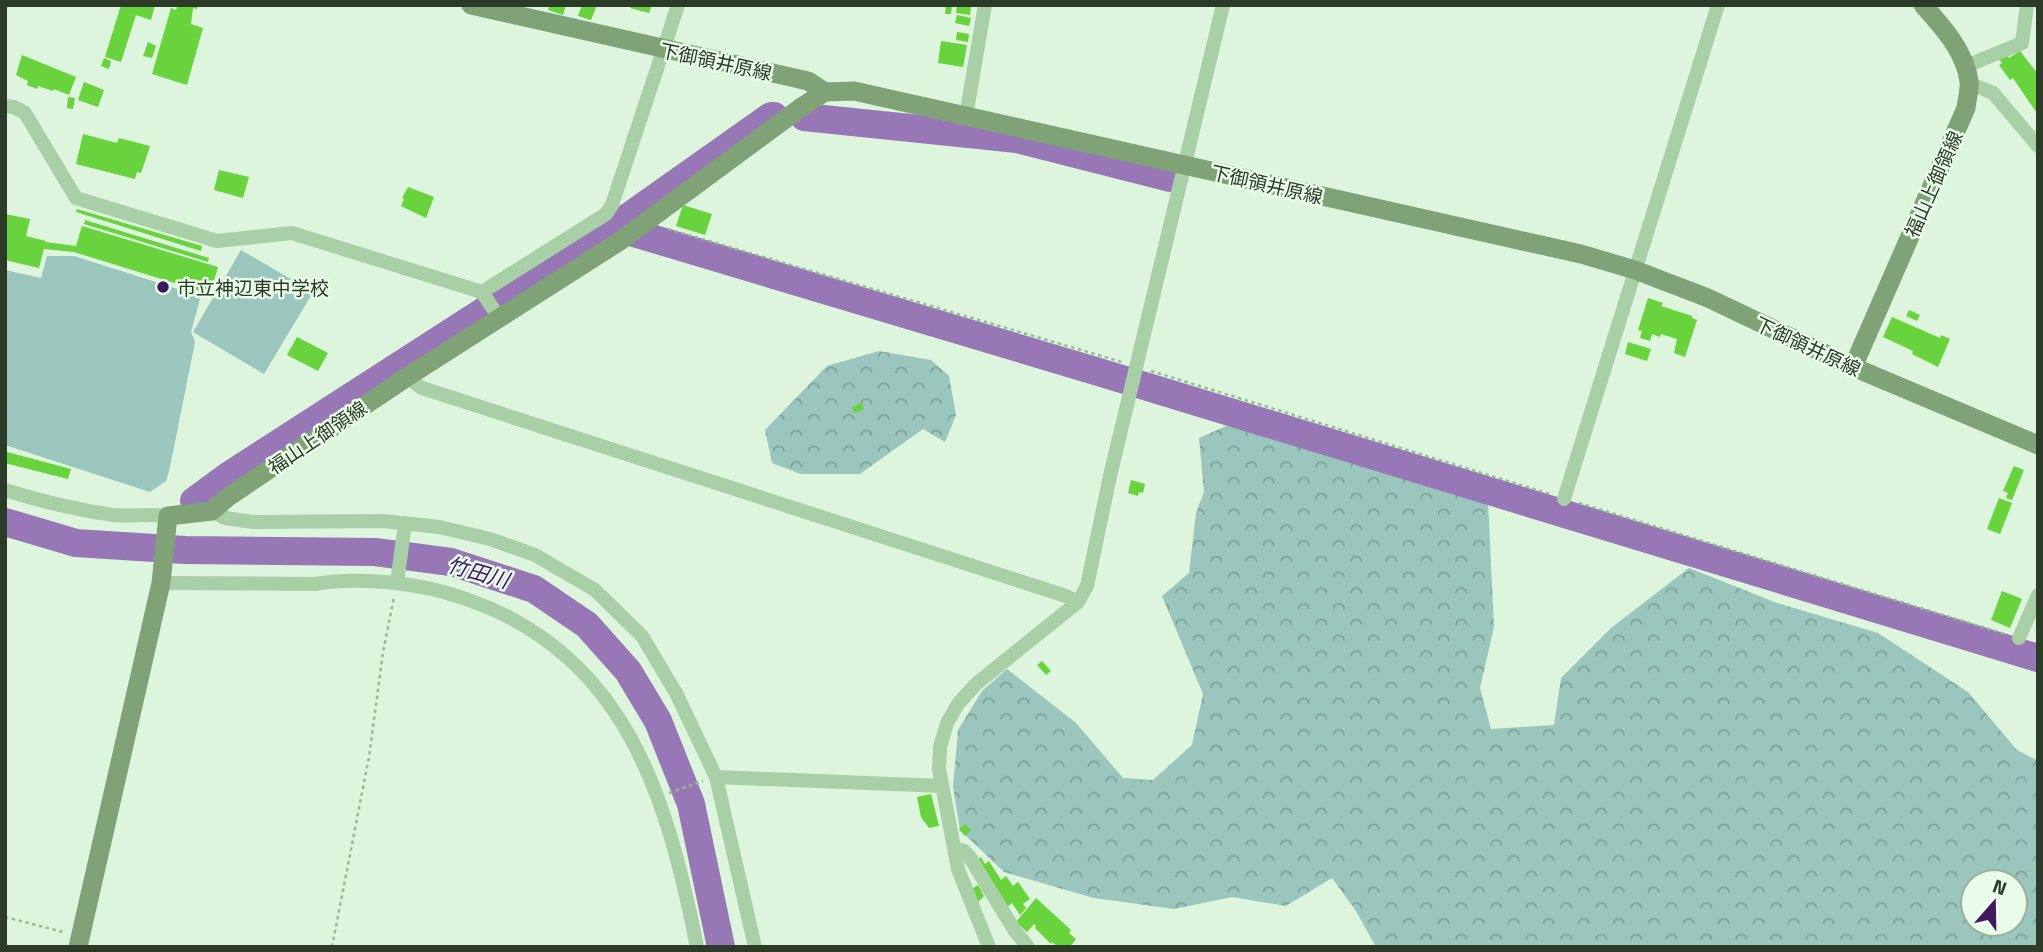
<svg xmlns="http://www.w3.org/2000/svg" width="2043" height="952" font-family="'Titillium Web','Noto Sans JP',sans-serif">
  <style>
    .forest { fill: url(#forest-crowns); fill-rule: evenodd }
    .pitch { fill: #9ac6bd }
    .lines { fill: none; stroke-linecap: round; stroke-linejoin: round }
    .river { stroke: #9777b5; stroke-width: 28 }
    .building { fill: #68d33c }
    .path { stroke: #95bb90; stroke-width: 2.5; stroke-dasharray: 3.5 3.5; stroke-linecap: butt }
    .minor { stroke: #a9cfa6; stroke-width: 14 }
    .secondary { stroke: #7fa377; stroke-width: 19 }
    .poi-dot { fill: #3f1861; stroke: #e9fce9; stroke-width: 2.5 }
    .labels { text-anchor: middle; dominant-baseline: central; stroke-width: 5; stroke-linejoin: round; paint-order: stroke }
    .street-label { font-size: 19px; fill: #2c3a28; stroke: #e9fce9 }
    .poi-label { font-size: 19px; fill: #2c3a28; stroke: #e9fce9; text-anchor: start }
    .water-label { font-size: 21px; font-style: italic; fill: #3f1861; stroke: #e9fce9 }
  </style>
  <defs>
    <pattern id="forest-crowns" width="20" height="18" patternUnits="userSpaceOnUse" patternTransform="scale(1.75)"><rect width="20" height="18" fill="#9ac6bd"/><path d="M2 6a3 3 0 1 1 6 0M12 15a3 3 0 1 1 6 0" fill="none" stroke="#7ea29a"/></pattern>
  </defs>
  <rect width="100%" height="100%" fill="#dcf5dc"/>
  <!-- forest -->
  <path class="forest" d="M879,351L931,360L949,376L956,415L945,442L923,429L860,474H801L772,463L765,430L827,366Z
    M1233,423L1488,501L1494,627L1480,688L1491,729L1554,725L1561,678L1611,628L1689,568L1777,603L1878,633L1968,692L2017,750L2038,761V947H1376L1356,911L1332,878L1286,906L1232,897L1174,909L1094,898L1004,872L960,830L953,787L958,730L982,691L1007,669L1076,723L1123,778L1153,780L1192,745L1203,694L1162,596L1189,573L1196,513L1204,492L1199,438ZM1973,882H2015V924H1973Z"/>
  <!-- pitch -->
  <path class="pitch" d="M241,250L313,292L264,374L193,332Z
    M47,256H74L184,291L200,299L191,332L195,342L170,467L166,481L150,492L5,445V270L41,278Z"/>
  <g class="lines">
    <!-- river -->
    <path class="river" d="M804,117L1017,139L1170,178
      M614,227L1102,373L2038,658
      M194,501L228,476L614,227L771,116H774
      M5,522L76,543L185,550L375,552L451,562L534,589L587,625L628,671L658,721L691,804L721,947"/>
  </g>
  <!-- building -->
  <path class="building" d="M121,5H155L151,20L136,15L121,62L105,57Z
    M178,5H198L197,9L193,8L191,24L203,28L187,85L152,74L171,8L176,10Z
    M550,5H566L563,15L548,10Z
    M582,5H597L591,20L578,16Z
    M631,5H652L649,13L630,8Z
    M946,5H952L951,14H945Z
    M957,5L971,7L970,15L956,13Z
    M957,15L971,18L969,26L955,23Z
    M957,32L969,34L968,42L956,40Z
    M941,41L967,45L963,67L938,63Z
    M148,42L156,46L152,58L143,56Z
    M2020,51L2038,74V115L2013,78L2010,80L1999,65L2002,63L1999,59L2006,54L2009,58Z
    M22,55L76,77L69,95L54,89L53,91L38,86L37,89L27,85L28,81L16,75Z
    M104,58L111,61L109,69L101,66Z
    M84,82L104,90L98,107L78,100Z
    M68,97L75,98L73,109L67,108Z
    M83,134L117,143L119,138L150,146L141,173L137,172L135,179L76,164Z
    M219,170L249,177L243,198L214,190Z
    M408,187L434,197L426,218L401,206L404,199L402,198Z
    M683,205L712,214L705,235L676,226Z
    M77,209L202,246L201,251L76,212Z
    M5,214L30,219L26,236L46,241L45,242L76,246L82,226L218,267L210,294L74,252L44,249L39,268L5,260Z
    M85,220L209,258L208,262L84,224Z
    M1648,298L1663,303L1661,306L1692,316V318L1697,320L1685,357L1674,353L1677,339L1661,334L1660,337L1652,334L1650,341L1640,338L1642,331L1638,330Z
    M1909,310L1920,315L1917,321L1906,316Z
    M1892,317L1940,338L1941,335L1950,339L1938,367L1912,354L1913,351L1883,337Z
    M297,337L328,353L318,371L287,355Z
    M1628,342L1651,349L1647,361L1625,354Z
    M862,403L864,409L854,413L852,407Z
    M7,452L71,469L68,479L5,463Z
    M2014,466L2024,470L2012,500L2006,498L2008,493L2003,491Z
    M1131,480L1145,484L1143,493L1139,492L1138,496L1128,493Z
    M1999,498L2012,503L2000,534L1987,529Z
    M2002,591L2022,599L2010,628L1991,620Z
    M1042,661L1051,671L1046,675L1037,665Z
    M931,794L939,826L929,828L921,817L917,797Z
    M965,824L971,830L965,836L959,829Z
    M981,857L985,864L989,861L1001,880L1006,876L1013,886L1018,882L1030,899L1023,904L1026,908L1020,915L1012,903L1007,907L976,860Z
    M978,885L984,896L978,902L970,890Z
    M1036,898L1071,930L1069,933L1076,939L1070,947H1058L1052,942L1051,944L1035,928L1036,926L1034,924L1027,932L1016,922Z"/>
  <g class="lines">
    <!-- path -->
    <path class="path" d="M668,229L1122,362
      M1151,371L1550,494
      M1579,503L2005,634
      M669,793L703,781
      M5,917L63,932
      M332,947L369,757L383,652L394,597"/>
    <!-- minor -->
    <path class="minor" d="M1966,66L2022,43L2027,5
      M1969,83L1993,93L2038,146
      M5,106L14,107L25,113L76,198L217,241L292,233L482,292L500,319
      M966,116L985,5
      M482,292L606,214L612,205L678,5
      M407,377L422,388L1066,596L1078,602
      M5,490C40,501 77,510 113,515C132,517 150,513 168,516
      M1564,499L1718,5
      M212,511L225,518L253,522L383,521L439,527L490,539L535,555L595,590L642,636L676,693L716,777L755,947
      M161,583L314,584C362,576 421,583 466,599C626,654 667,797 697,947
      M397,583L405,523
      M2019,638L2038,595
      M716,777L942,786
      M954,848L964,851L969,856L1015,931L1028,947
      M989,947L958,869L939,769L940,747L947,723L958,704L976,684L1078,602L1087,586L1110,476L1223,5"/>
    <!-- secondary -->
    <path class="secondary" d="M471,5L808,81L825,92
      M1853,367L1966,108C1967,99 1970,89 1969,81C1965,51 1942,26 1923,5
      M78,947L161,583L168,516L212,511L228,497L407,377L620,241L803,106L825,92L854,91L1581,254L1635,270L1708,298L1853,367L2038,445"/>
  </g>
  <!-- markers -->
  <circle class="poi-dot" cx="163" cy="287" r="7"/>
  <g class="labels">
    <!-- street labels -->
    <g class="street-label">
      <text transform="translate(716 61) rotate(12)">下御領井原線</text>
      <text transform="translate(1267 184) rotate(13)">下御領井原線</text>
      <text transform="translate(1933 184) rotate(-66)">福山上御領線</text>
      <text transform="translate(1808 346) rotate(25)">下御領井原線</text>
      <text transform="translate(317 437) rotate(-34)">福山上御領線</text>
    </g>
    <!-- poi labels -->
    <g class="poi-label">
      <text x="177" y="287">市立神辺東中学校</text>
    </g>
    <!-- water labels -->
    <g class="water-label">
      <text transform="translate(478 572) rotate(16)">竹田川</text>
    </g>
  </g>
  <!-- border -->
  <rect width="2043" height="952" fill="none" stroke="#2c3a28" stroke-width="14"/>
  <!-- north arrow -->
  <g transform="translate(1994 903) rotate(20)"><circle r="33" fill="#e9fce9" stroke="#9dae9c" stroke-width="2"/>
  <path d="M0-5L12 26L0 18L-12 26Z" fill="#3f1861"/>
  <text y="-10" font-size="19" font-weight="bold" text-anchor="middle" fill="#2c3a28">N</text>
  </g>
</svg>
